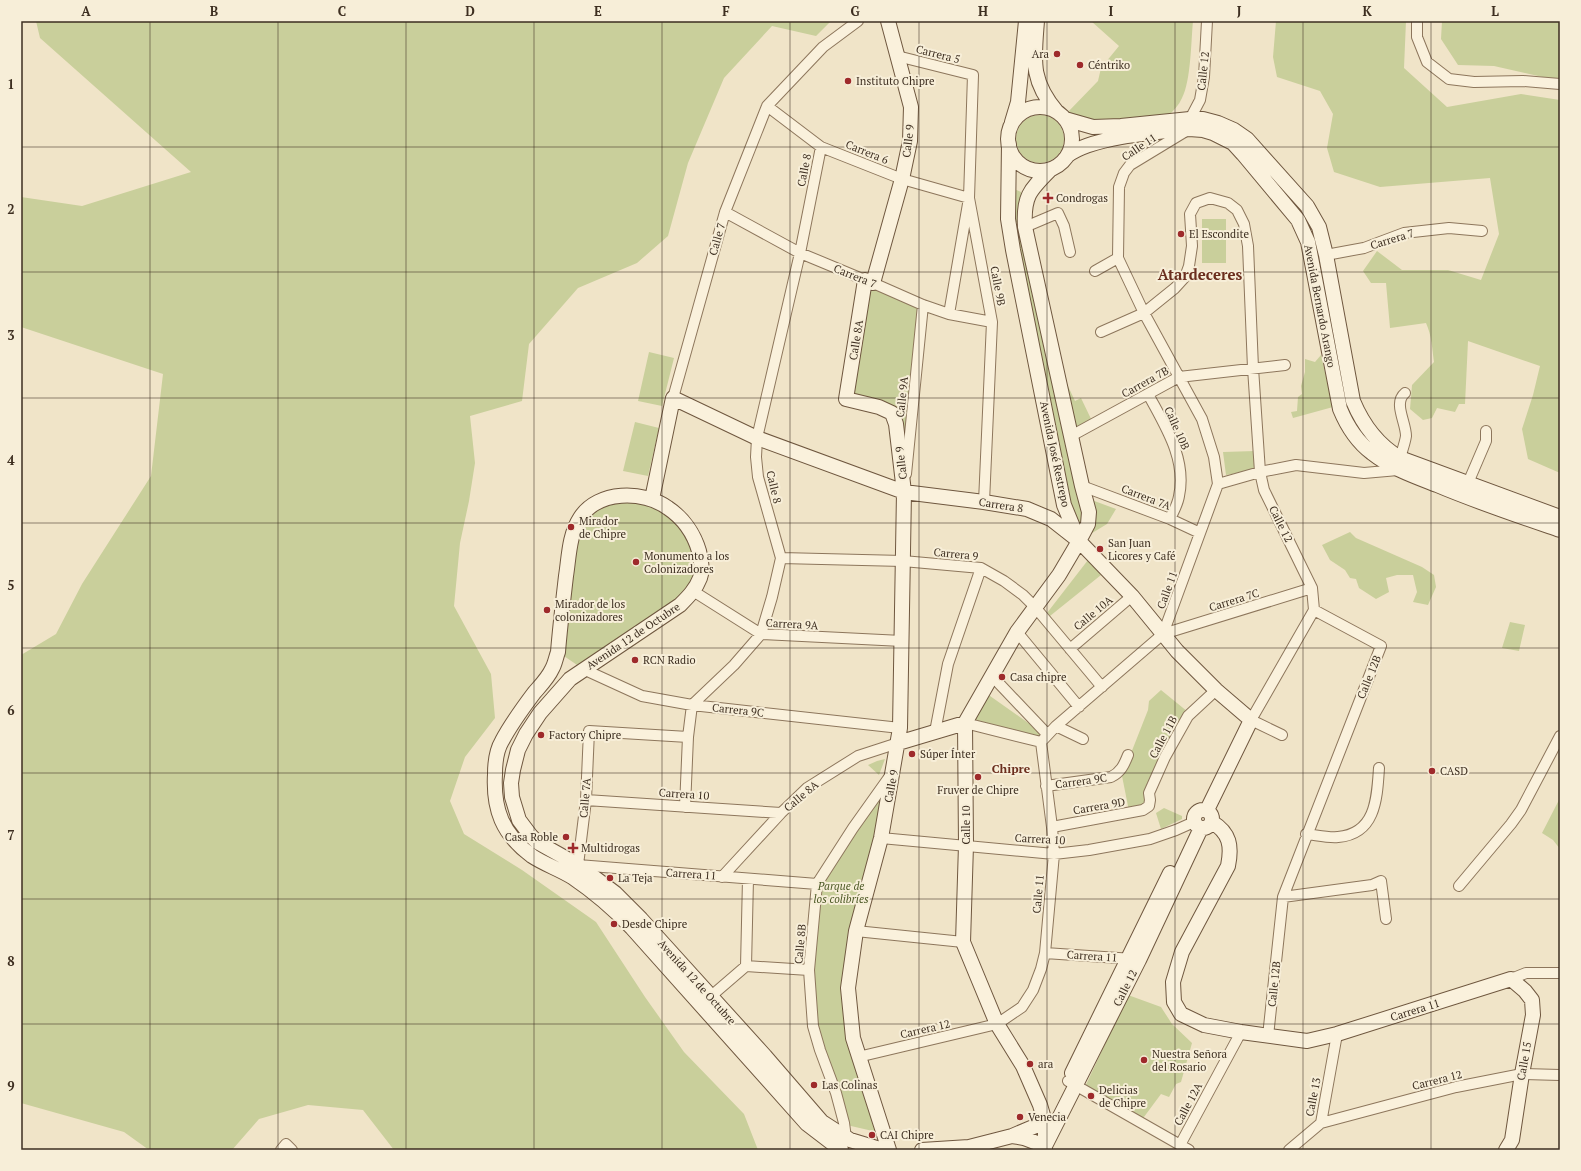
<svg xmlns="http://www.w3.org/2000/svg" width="1581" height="1171" font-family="'PT Serif',serif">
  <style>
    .green { fill: #c9cf9b }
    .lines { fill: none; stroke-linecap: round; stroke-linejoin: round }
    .street-casing { stroke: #8d765c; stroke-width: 12 }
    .secondary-casing { stroke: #6f573f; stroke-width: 16 }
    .street { stroke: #faf1dc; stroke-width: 10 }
    .secondary { stroke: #faf1dc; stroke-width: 14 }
    .grid { fill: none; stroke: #3d2e20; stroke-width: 1; stroke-opacity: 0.55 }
    .poi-dot { fill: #9e2a2b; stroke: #f7eed8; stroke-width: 1.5 }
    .labels { text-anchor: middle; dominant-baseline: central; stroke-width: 4; stroke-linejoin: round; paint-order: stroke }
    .street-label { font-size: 11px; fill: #3d2e20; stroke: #f7eed8 }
    .poi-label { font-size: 11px; fill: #3d2e20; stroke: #f7eed8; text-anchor: start }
    .park-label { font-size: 11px; font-style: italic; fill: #4d5a26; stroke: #f7eed8 }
    .neighbourhood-label { font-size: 12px; font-weight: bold; fill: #6b2e1e; stroke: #f7eed8 }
    .district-label { font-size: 15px; font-weight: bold; fill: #6b2e1e; stroke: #f7eed8 }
    .neatline { fill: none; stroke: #3d2e20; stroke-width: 1.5 }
    .grid-label { font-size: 13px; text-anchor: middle; font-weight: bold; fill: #3d2e20 }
  </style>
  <rect width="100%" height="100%" fill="#f0e4c8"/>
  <!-- green -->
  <path class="green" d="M36,21H831L816,36L772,26L724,78L688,163L668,236L637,263L578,288L529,344L522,401L470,416L475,463L469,501L460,543L454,606L491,674L495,718L465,757L450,801L464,834L522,870L596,922L645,997L684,1052L744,1114L758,1150H394L363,1110L308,1105L259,1119L232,1150H149L124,1132L21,1103V655L56,634L82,584L151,476L163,374L21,327V197L82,206L191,172L40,38Z
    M1091,21H1193C1191,41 1191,81 1182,98C1179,105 1174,110 1169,115L1099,124L1066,114L1098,81L1101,68L1119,46Z
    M1276,21H1406L1404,68L1447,107L1521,94L1560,100V473L1528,459L1522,429L1533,395L1540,366L1468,341L1465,404H1459L1455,412L1437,408L1432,418L1423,420L1410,409L1412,385L1434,362C1432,349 1432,336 1426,323L1390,328L1386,283H1371L1363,271L1377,251L1402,270H1448L1481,280L1499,234L1490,178L1380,187L1334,172L1327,148L1333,114L1320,91L1277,77L1273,57Z
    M1442,21H1560V81L1494,66L1458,65L1441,39Z
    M1016 139a24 24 0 1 1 48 0a24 24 0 1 1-48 0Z
    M1014,189L1021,192V212L1089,499L1116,509L1107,524L1079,541L1018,249Z
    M1202,219H1226V263H1202Z
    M861,279L923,305L904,492L893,412L885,409L851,393Z
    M649,352L674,358L662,406L638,401Z
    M1321,355L1333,407L1293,418L1291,412L1297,411L1298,397L1302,394L1301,386L1305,372V359L1315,362Z
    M1067,384L1075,401L1081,398L1092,421L1075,430L1065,385Z
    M635,422L659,428L648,476L623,471Z
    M1255,451L1257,470L1226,475L1223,452Z
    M652,499L697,544L693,591L583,669L558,652L572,537L598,502Z
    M1350,532L1356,538L1422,567L1434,575L1436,587L1428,605L1413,602L1417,592L1413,575H1397L1386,578L1389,592L1376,599L1359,588L1356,579L1350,578L1345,570L1330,560L1322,545Z
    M1088,560L1101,575L1050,616L1047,613Z
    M1510,622L1525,625L1519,651L1502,648Z
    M1161,690L1188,712L1147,805L1129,811L1122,776L1148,710L1149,701Z
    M983,691L1048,737L1041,742L965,723Z
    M885,759L879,775L868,765L877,761Z
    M894,771L848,988L877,1132L851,1126L844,1123L820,1050L809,970L817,884Z
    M1560,798V849L1553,840L1542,833Z
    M1164,808L1182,816V819L1161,829L1156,813Z
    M1128,995L1161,1007L1172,1024L1192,1043L1181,1082L1176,1084L1169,1097L1161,1094L1141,1121L1084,1089Z"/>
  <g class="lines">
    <!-- street casing -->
    <g class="street-casing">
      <path id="street" d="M1417,21V37L1427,62L1449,79L1474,82L1523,81L1560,84
        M897,56L973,75L969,198L992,322L984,502
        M767,106L821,147L902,179L969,198L949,314
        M1190,119L1200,100L1204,77L1207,21
        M725,212L800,253L865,280
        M1025,227L1058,213L1064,226L1070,252
        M1326,255L1364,248L1404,233L1449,228L1482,231
        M1095,271L1118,258
        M873,283L923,305L949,314L992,322
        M1101,332L1144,313L1175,288L1185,277L1189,266L1192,246L1190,214L1196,203L1210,198L1228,203L1237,210L1244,224L1248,246L1253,368L1260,472L1264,490L1312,588L1314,610L1251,720L1282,735
        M1148,394C1165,426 1187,459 1179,496C1178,504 1173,512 1170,519
        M673,398L725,212L767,106L823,47L858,21
        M1071,436L1179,377L1285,365
        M1400,458C1402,451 1405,443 1406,436C1406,422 1393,403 1405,393
        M906,474L923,305
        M1468,483L1486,441V431
        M1218,484L1260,472L1296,465L1364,473L1398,470
        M1082,486L1170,519L1200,533
        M781,558L903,561L981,568L1004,581L1023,595L1035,607L1102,687
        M693,591L761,634L902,641
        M1017,632L1079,707
        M1163,634L1312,588
        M1070,649L1132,596
        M583,669L642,696L692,705L900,728
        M992,676L1047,734
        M965,723L1041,742
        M1056,726L1083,739
        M935,732L948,664L981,568
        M1046,786L1111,777C1121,772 1124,765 1128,755
        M586,800L781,813
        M685,807L688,737L692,705L734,665L761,634L772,597L781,558L758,477L756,457L757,438L800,253L821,147
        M1052,827L1143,810L1149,806L1150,800L1149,793L1165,757L1188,716L1216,690
        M1306,834C1316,835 1328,838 1338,837C1376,834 1377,798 1379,768
        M881,838L1054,854L1089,850L1150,839L1176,830L1194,822
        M578,865L817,884
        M575,871L578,865L586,800L589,731L688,737
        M722,877L781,813L807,788L858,756L898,743
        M1459,886L1511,824L1521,810L1560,736
        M1283,897L1372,885L1381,881L1386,919
        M856,931L963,942
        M1045,953L1133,959
        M746,966L748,879
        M1511,979L1526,973H1560
        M710,997L746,966L809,970
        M1268,1036L1283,897L1381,646L1314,610
        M858,1057L997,1024L1022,1007L1033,990L1041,969L1045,953L1054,854L1052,827L1041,742L1056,726L1163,634L1218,484L1214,457L1202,419L1144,313L1118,258L1119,187L1124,173L1130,165L1186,131
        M1068,1081L1189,1150
        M1321,1123L1456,1087L1522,1074L1560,1075
        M846,1138L844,1123L836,1093L820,1050L813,1026L809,970L817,884L853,828L890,776
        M1180,1145L1241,1032
        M281,1150L286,1144L292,1150
        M1289,1150L1321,1123L1337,1034"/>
    </g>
    <!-- secondary casing -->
    <g class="secondary-casing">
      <path id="secondary" d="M888,21L911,107L910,141L902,179L873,283L865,280L846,399L879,407L892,413L896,424L904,492L900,728L881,838L856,931L848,988L853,1038L889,1150
        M1037,21C1034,60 1030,80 1057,112
        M1008 139a32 32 0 1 1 64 0a32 32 0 1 1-64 0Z
        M1065,119L1093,127L1121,126L1190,119H1203L1218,123L1234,130L1247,139L1307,206L1319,227L1326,255L1353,401C1363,425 1378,445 1400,458L1560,517
        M1012,122L1018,102L1026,21
        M1009,144L1008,219L1013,250L1064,505L1078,539
        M1067,156C1091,137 1157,132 1189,129L1203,130L1213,133L1233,143L1243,154L1298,220L1308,242L1340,409C1347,426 1356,441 1372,453C1391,468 1414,476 1437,485C1477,502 1519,516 1560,530
        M652,499L673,398L757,438L904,492L984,502L1027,509L1051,519L1079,541L1132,596L1177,651L1216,690L1251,720L1207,810
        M898,743L965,723
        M1194 819a9 9 0 1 1 18 0a9 9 0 1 1-18 0Z
        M1212,822C1230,833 1232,846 1228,866L1182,952L1173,982L1174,1002L1181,1014L1204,1025L1241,1032L1307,1041L1337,1034L1511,979L1525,991L1532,1000L1533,1015L1522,1074L1512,1140L1506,1150
        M1072,1073L1170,873
        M1012,1136L1024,1138L1045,1146
        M1046,1144L1139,960L1201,828
        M841,1150L807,1124L632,928C614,909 594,892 572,877C559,869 544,864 532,856C502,834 493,809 495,774C495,763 496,751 502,741C511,724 522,709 534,693C540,686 548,678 552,669C555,664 556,657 558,652C560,627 563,602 566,576C569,557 569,535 580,518C598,490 643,490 668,508C683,518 694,534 699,551C701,560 703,570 700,578C696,589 688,597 680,605L570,679L540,713L526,734L518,750L513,770L511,783L512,797L519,820L531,836L537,842L578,865L615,893L641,919L765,1056L822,1122L850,1140L883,1150
        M922,1150L969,1147L1012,1136L1045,1122
        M1045,1150V1122L1040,1105L1023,1066L997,1024L963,942L966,845L965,723L1017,632L1059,575L1079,541L1088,524L1089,512L1082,486L1025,227C1023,196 1030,190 1051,169"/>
    </g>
    <!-- street -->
    <use href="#street" class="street"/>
    <!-- secondary -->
    <use href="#secondary" class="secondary"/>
  </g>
  <!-- grid -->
  <path class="grid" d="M150,21V1150M278,21V1150M406,21V1150M534,21V1150M662,21V1150M790,21V1150M919,21V1150M1047,21V1150M1175,21V1150M1303,21V1150M1431,21V1150M21,147H1560M21,272H1560M21,398H1560M21,523H1560M21,648H1560M21,773H1560M21,899H1560M21,1024H1560"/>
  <!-- markers -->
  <g class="poi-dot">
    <circle cx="1057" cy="54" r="4"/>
    <circle cx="1080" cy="65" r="4"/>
    <circle cx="848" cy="81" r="4"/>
    <path d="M1046 192h4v4h4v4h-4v4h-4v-4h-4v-4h4z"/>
    <circle cx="1181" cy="234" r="4"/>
    <circle cx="571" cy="527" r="4"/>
    <circle cx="1100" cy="549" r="4"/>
    <circle cx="636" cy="562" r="4"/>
    <circle cx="547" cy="610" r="4"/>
    <circle cx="635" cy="660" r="4"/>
    <circle cx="1002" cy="677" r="4"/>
    <circle cx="541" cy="735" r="4"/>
    <circle cx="912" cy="754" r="4"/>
    <circle cx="1432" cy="771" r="4"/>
    <circle cx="978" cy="777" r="4"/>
    <circle cx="566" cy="837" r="4"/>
    <path d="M571 842h4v4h4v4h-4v4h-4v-4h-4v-4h4z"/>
    <circle cx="610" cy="878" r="4"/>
    <circle cx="614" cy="924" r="4"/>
    <circle cx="1144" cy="1060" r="4"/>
    <circle cx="1030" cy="1064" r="4"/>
    <circle cx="814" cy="1085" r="4"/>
    <circle cx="1091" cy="1096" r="4"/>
    <circle cx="1020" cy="1117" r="4"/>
    <circle cx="872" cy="1135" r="4"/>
  </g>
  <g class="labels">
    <!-- street labels -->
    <g class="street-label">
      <text transform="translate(938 54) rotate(14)">Carrera 5</text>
      <text transform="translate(1203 71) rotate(-84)">Calle 12</text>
      <text transform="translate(908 141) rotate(-83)">Calle 9</text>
      <text transform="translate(1139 147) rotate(-34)">Calle 11</text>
      <text transform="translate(867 152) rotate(22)">Carrera 6</text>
      <text transform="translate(804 170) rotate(-79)">Calle 8</text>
      <text transform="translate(717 239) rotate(-74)">Calle 7</text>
      <text transform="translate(1392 239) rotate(-17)">Carrera 7</text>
      <text transform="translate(855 276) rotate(22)">Carrera 7</text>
      <text transform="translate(998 286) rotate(79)">Calle 9B</text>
      <text transform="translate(1320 306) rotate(79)">Avenida Bernardo Arango</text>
      <text transform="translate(856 340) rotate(-81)">Calle 8A</text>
      <text transform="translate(1145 382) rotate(-29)">Carrera 7B</text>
      <text transform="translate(902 397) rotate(-84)">Calle 9A</text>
      <text transform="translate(1177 428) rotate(66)">Calle 10B</text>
      <text transform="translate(1055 454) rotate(78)">Avenida José Restrepo</text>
      <text transform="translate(901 463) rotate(-97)">Calle 9</text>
      <text transform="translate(774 487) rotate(77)">Calle 8</text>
      <text transform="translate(1146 497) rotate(21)">Carrera 7A</text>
      <text transform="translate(1001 505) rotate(9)">Carrera 8</text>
      <text transform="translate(1281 524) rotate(64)">Calle 12</text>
      <text transform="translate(956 554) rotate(6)">Carrera 9</text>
      <text transform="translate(1167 590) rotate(-70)">Calle 11</text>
      <text transform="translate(1234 600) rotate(-17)">Carrera 7C</text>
      <text transform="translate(1093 613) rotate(-40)">Calle 10A</text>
      <text transform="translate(792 624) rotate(3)">Carrera 9A</text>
      <text transform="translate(633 636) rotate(-34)">Avenida 12 de Octubre</text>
      <text transform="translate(1369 677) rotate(-68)">Calle 12B</text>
      <text transform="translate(738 710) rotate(6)">Carrera 9C</text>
      <text transform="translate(1163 737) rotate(-62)">Calle 11B</text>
      <text transform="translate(1081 781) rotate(-8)">Carrera 9C</text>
      <text transform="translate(891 786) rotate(-79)">Calle 9</text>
      <text transform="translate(684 794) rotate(4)">Carrera 10</text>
      <text transform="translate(801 796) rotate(-40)">Calle 8A</text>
      <text transform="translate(585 798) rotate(-85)">Calle 7A</text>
      <text transform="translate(1099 806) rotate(-10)">Carrera 9D</text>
      <text transform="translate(966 825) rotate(-90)">Calle 10</text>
      <text transform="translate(1040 839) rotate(3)">Carrera 10</text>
      <text transform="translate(691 874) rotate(4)">Carrera 11</text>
      <text transform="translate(1038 894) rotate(-85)">Calle 11</text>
      <text transform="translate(800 944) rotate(-85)">Calle 8B</text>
      <text transform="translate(1092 956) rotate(4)">Carrera 11</text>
      <text transform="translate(697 982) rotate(48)">Avenida 12 de Octubre</text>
      <text transform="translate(1274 984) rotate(-84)">Calle 12B</text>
      <text transform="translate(1125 988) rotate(-63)">Calle 12</text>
      <text transform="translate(1415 1010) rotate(-17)">Carrera 11</text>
      <text transform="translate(925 1029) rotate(-13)">Carrera 12</text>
      <text transform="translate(1524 1061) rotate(-80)">Calle 15</text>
      <text transform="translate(1437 1080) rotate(-14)">Carrera 12</text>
      <text transform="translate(1313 1097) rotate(-79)">Calle 13</text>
      <text transform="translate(1188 1104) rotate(-62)">Calle 12A</text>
    </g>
    <!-- poi labels -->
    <g class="poi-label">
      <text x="1049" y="54" text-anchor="end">Ara</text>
      <text x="1088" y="65">Céntriko</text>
      <text x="856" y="81">Instituto Chipre</text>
      <text x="1056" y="198">Condrogas</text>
      <text x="1189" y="234">El Escondite</text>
      <text x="579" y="521">Mirador<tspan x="579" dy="13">de Chipre</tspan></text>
      <text x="1108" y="543">San Juan<tspan x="1108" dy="13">Licores y Café</tspan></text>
      <text x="644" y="556">Monumento a los<tspan x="644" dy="13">Colonizadores</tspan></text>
      <text x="555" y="604">Mirador de los<tspan x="555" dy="13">colonizadores</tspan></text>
      <text x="643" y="660">RCN Radio</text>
      <text x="1010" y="677">Casa chipre</text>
      <text x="549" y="735">Factory Chipre</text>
      <text x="920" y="754">Súper Ínter</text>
      <text x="1440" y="771">CASD</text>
      <text x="978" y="790" text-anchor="middle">Fruver de Chipre</text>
      <text x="558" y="837" text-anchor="end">Casa Roble</text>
      <text x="581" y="848">Multidrogas</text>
      <text x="618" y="878">La Teja</text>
      <text x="622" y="924">Desde Chipre</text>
      <text x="1152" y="1054">Nuestra Señora<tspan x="1152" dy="13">del Rosario</tspan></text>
      <text x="1038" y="1064">ara</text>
      <text x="822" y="1085">Las Colinas</text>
      <text x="1099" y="1090">Delicias<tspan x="1099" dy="13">de Chipre</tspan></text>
      <text x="1028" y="1117">Venecia</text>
      <text x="880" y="1135">CAI Chipre</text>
    </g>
    <!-- park labels -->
    <g class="park-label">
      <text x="841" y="886">Parque de<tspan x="841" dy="13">los colibríes</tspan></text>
    </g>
    <!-- neighbourhood labels -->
    <g class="neighbourhood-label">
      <text x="1011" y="768">Chipre</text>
    </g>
    <!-- district labels -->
    <g class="district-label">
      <text x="1200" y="274">Atardeceres</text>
    </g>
  </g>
  <!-- border -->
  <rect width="1581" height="1171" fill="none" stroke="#f7eed8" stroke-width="44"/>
  <rect x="22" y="22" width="1537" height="1127" class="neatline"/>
  <g class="grid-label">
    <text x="86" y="16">A</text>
    <text x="214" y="16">B</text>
    <text x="342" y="16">C</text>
    <text x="470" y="16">D</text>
    <text x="598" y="16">E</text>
    <text x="726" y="16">F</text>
    <text x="855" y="16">G</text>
    <text x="983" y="16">H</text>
    <text x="1111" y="16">I</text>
    <text x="1239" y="16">J</text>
    <text x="1367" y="16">K</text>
    <text x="1495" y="16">L</text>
    <text x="11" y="89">1</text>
    <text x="11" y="214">2</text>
    <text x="11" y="340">3</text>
    <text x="11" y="465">4</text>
    <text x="11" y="590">5</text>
    <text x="11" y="715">6</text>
    <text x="11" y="840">7</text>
    <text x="11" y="966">8</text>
    <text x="11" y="1091">9</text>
  </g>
</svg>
